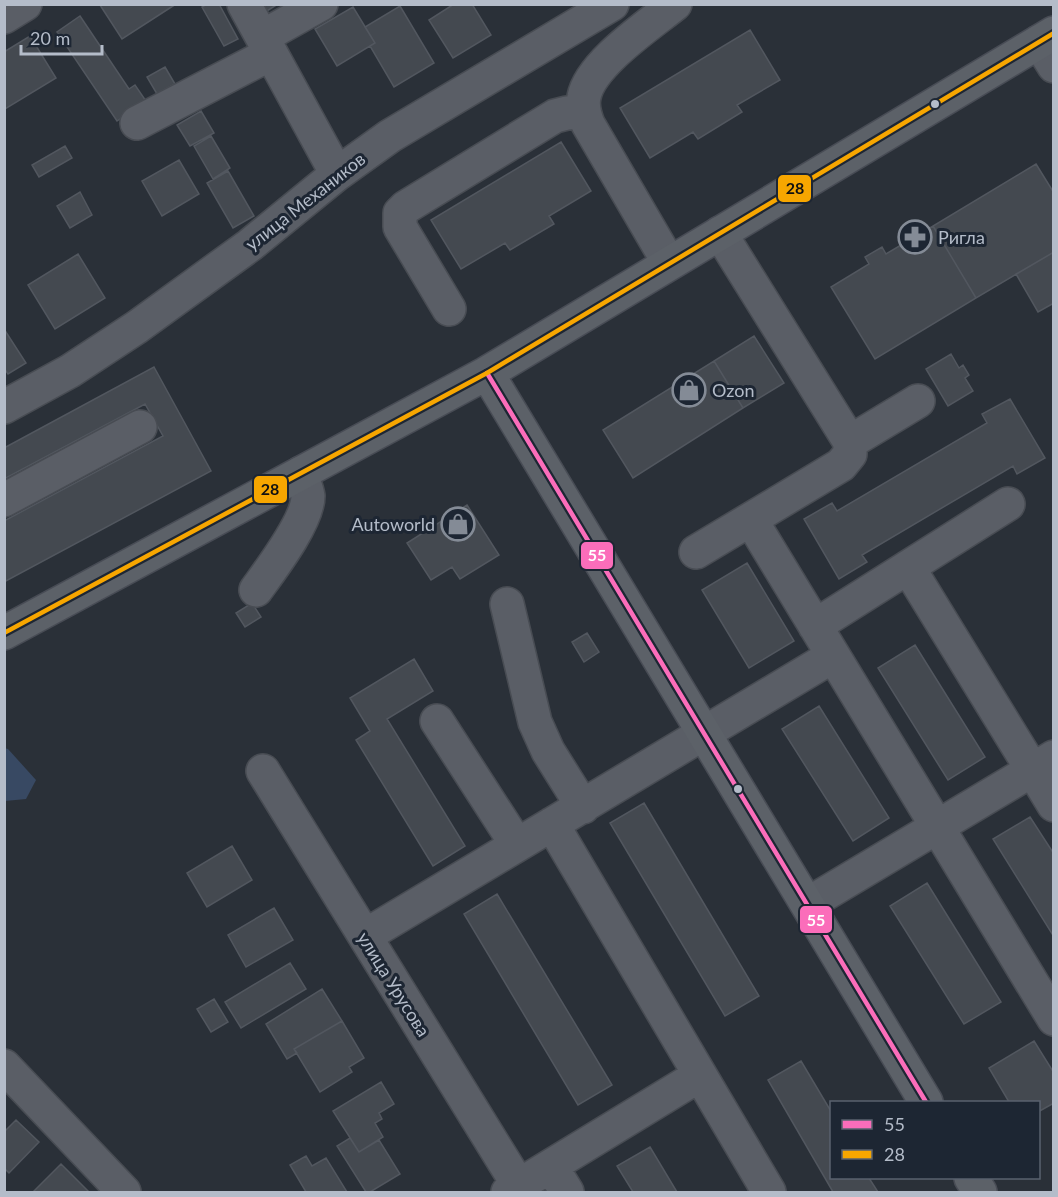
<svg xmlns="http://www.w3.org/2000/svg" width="1058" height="1197" font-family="Lato,sans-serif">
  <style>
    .water { fill: #384963 }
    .building { fill: #444950; stroke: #52575f; stroke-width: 1.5 }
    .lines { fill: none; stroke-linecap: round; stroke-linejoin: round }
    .minor-casing { stroke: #484c53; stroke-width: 36 }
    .major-casing { stroke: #484c55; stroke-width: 36 }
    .minor { stroke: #5a5e66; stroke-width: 33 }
    .major { stroke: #5c6168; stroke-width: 33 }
    .bus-1-casing { stroke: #1d2633; stroke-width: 9 }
    .bus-2-casing { stroke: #1d2633; stroke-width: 9 }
    .bus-1 { stroke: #fb6dba; stroke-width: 4.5 }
    .bus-2 { stroke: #f7a600; stroke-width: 4.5 }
    .bus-dot { fill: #b4bcc9; stroke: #1d2633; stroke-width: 2 }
    .labels { text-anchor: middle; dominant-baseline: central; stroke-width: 6; stroke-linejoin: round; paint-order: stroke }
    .street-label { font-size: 18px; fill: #b4bcc9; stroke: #1d2633 }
    .poi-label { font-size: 18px; fill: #b4bcc9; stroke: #1d2633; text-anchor: start }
    .line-badge { stroke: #1d2633; stroke-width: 2 }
    .badge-label { font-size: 16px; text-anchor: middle; font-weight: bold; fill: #fff }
    .pale-badge-label { font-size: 16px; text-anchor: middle; font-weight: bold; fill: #111 }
  </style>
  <rect width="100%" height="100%" fill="#2a3038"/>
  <!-- water -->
  <path class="water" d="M4,748L8,749L36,780L26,799L5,801Z"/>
  <!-- building -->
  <path class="building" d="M176,4L122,39L100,5L101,4Z
    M207,4H219L238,39L224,46L202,7Z
    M263,4H278L267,11Z
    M454,4H472L491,35L453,58L429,20Z
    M400,6L434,63L394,87L370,46L375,43L365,27Z
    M353,7L375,43L337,66L315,29Z
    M80,16L129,89L135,85L146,101L117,121L57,32Z
    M750,30L780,80L737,105L742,112L698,139L693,132L650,158L620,108Z
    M30,36L56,78L5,109L4,52Z
    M165,67L175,84L157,94L147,77Z
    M201,111L214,133L190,146L177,125Z
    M211,136L230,168L213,179L194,146Z
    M561,142L591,191L549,216L554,224L510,250L505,243L461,269L431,220Z
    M65,146L72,158L39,177L32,165Z
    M179,160L199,194L162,216L142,181Z
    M1036,164L1054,193V252L976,298L933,226Z
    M228,171L254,216L233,228L207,183Z
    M80,192L92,215L70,228L57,206Z
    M933,226L976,298L875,359L831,287L869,264L865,257L882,247L886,254Z
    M1054,252V303L1038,312L1016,274Z
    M78,254L105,298L55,329L28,285Z
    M4,329L26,363L8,374L4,368Z
    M754,336L784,383L743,408L714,361Z
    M951,354L959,368L963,365L969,375L965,378L973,391L948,406L926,369Z
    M714,361L743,408L633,478L603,430Z
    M154,367L211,471L4,582V521L163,436L145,404L4,479V448Z
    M1010,399L1045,458L1017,474L1013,466L862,555L867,562L839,579L804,519L832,503L837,511L987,423L982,414Z
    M467,505L499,555L460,579L452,567L431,580L407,543Z
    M747,563L794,641L749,668L702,590Z
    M252,603L261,617L245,627L236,613Z
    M587,633L599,652L584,662L572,642Z
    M915,645L985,757L948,780L878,668Z
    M414,659L433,691L387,719L465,846L433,866L356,740L370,731L350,698Z
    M819,706L889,818L853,841L782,729Z
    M644,803L759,996L725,1016L610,823Z
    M1030,817L1054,854V937L993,839Z
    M232,846L252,880L207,907L187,873Z
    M927,883L1001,1002L964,1024L890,906Z
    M497,894L612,1085L578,1105L464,914Z
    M274,908L293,940L246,967L228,935Z
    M290,963L306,989L241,1028L225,1002Z
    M322,989L342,1021L294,1049L297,1053L287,1059L266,1024Z
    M214,999L228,1022L211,1032L197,1009Z
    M342,1021L364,1058L349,1067L352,1072L320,1092L294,1049Z
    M1034,1041L1054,1073V1103L1038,1112V1102H1009L989,1068Z
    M801,1061L832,1113V1178H869L878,1192H833L768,1080Z
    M381,1082L394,1104L379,1113L382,1119L375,1123L383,1137L359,1152L333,1111Z
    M16,1120L39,1142L9,1173L4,1168V1132Z
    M350,1138L359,1152L379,1140L400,1174L370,1192H366L337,1146Z
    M650,1147L677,1192H633L617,1166Z
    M306,1156L312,1166L326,1158L347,1192H306L290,1165Z
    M61,1164L89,1192H33Z"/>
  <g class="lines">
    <!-- minor casing -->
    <g class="minor-casing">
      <path id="minor" d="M244,4L337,174
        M4,17L25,4
        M262,37L321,4
        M1039,42L1054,66
        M137,123L270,54
        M669,263L588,124C585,116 582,106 584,97C590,64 649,25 675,4
        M449,309L400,227V213L406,207L555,116L567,113L584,112
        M4,407L70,371L137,327L250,245L337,174L390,136L612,4
        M850,442L918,401
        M4,500L140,427
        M751,520L1054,1019
        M696,552L841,465L850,454V442L720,233
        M908,567L1054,805
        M256,590C271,569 308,521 308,496C307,489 303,480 301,473
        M507,604L535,722L548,751L583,807
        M815,626L1008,504
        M437,721L517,845
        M263,771L519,1186
        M552,824L769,1192
        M808,904L1054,757
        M365,936L833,656
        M4,1066L124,1192
        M551,1166L567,1192
        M508,1192L700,1075"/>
    </g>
    <!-- major casing -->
    <g class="major-casing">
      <path id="major" d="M487,373L926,1102
        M4,633L487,373L1054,33
        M971,1178L980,1192"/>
    </g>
    <!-- minor -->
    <use href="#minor" class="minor"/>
    <!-- major -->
    <use href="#major" class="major"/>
    <!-- bus-1 casing -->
    <g class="bus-1-casing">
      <path id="bus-1" d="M487,373L926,1102"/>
    </g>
    <!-- bus-2 casing -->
    <g class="bus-2-casing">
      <path id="bus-2" d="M4,633L487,373L1054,33"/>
    </g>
    <!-- bus-1 -->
    <use href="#bus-1" class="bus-1"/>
    <!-- bus-2 -->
    <use href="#bus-2" class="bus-2"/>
  </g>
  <!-- icons -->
  <defs>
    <g id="pharmacy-ring" transform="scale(1.725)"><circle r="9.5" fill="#1d2633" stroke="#848b96" stroke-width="1.5"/><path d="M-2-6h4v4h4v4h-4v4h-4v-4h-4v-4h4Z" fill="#848b96"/></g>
    <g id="shop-ring" transform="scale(1.725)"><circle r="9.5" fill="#1d2633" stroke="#848b96" stroke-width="1.5"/><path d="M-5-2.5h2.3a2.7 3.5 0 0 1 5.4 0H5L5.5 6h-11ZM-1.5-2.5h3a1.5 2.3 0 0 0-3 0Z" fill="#848b96"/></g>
  </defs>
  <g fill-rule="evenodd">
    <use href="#pharmacy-ring" x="915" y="237"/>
    <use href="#shop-ring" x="689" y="390"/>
    <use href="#shop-ring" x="458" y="524"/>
  </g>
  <!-- markers -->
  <g class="bus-dot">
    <circle cx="935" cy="104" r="5"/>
    <circle cx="738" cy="789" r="5"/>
  </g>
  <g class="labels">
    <!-- street labels -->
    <g class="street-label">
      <text transform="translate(305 201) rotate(-38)">улица Механиков</text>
      <text transform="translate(394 984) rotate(58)">улица Урусова</text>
    </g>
    <!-- poi labels -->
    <g class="poi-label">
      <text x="938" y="237">Ригла</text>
      <text x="712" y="390">Ozon</text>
      <text x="435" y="524" text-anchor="end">Autoworld</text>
    </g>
  </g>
  <g class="line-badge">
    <rect x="777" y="174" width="35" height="29" rx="6" fill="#f7a600"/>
    <rect x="253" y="475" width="35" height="29" rx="6" fill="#f7a600"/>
    <rect x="580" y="541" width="34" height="29" rx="6" fill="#fb6dba"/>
    <rect x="799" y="905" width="34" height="29" rx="6" fill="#fb6dba"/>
  </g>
  <g class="badge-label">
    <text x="597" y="561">55</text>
    <text x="816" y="926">55</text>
  </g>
  <g class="pale-badge-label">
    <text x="795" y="194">28</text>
    <text x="270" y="495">28</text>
  </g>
  <!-- border -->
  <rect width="1058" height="1197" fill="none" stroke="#b4bcc9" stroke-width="12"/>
  <!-- legend -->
  <rect x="830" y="1101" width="210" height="78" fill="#1d2633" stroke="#59626f" stroke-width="1.5"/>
  <rect x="842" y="1120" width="30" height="9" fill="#fb6dba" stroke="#59626f" stroke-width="1.5"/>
  <text x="884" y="1131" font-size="18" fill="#b4bcc9">55</text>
  <rect x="842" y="1150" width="30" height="9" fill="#f7a600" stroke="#59626f" stroke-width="1.5"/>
  <text x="884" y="1161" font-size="18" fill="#b4bcc9">28</text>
  <!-- scale -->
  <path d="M21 45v9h81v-9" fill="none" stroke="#b4bcc9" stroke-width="3"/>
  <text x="30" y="45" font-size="18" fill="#b4bcc9" stroke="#1d2633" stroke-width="4.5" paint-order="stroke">20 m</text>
</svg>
